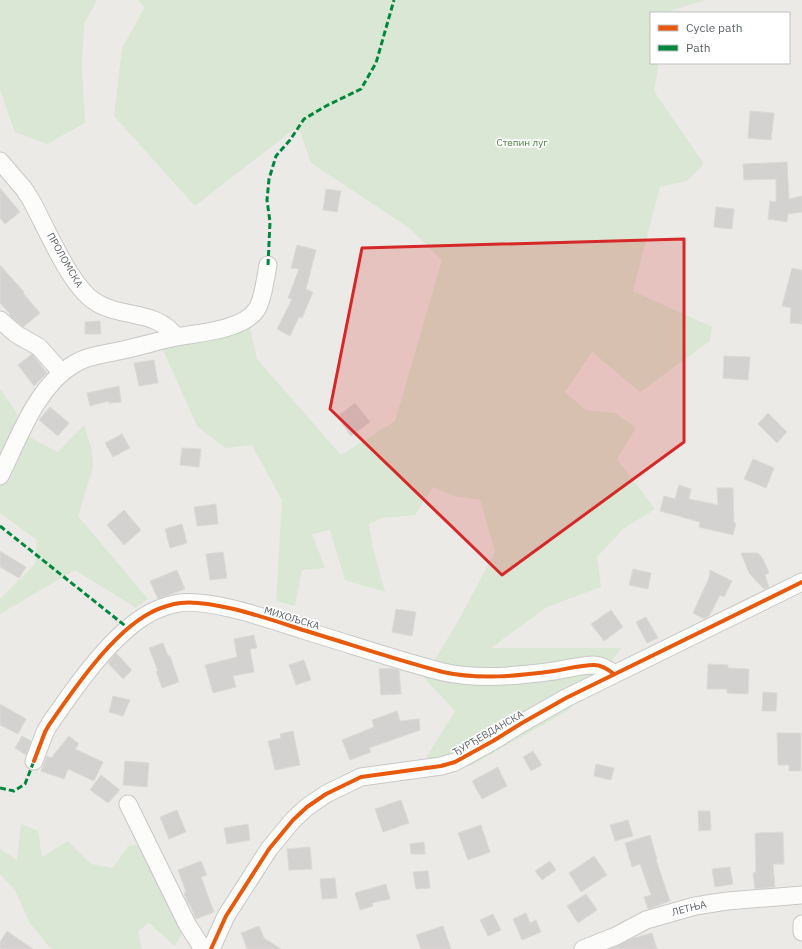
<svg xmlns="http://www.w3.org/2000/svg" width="802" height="949" font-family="'IBM Plex Sans',sans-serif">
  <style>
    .green { fill: #d9e7d4 }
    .building { fill: #d4d2d1; stroke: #dcd9d6 }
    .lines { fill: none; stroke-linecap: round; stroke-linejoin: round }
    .minor-casing { stroke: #c8c8c8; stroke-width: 19 }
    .minor { stroke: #fcfcfb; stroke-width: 17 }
    .quiet { stroke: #00873e; stroke-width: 3; stroke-dasharray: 6 3; stroke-linecap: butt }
    .cycleway-casing { stroke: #fff; stroke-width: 6 }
    .cycleway { stroke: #e8590c; stroke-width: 4 }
    .marked { fill: #d62828; fill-opacity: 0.2; stroke: #d62828; stroke-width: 3; stroke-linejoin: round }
    .labels { text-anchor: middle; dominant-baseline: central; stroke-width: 3.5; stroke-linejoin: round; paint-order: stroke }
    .park-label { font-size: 10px; fill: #47843c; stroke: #fff }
    .street-label { font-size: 10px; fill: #5d6265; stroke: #fff }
  </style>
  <rect width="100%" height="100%" fill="#eceae7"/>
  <!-- green -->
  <path class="green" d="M0,0H97L84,24L82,67L85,123L47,144L15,132L0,90Z
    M138,0H705L670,11L669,13H651V63H659L654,91L704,164L687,181L660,187L633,291L712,327L710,341L640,392L592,352L565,392L586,410L615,413L636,428L617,459L655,509L623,529L597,557L601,587L547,607L491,648H622L569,710L470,766L419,769L455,711L424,678L457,623L495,552L480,500L453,496L433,487L415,515L382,518L369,524L373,548L385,592L345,580L330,530L312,534L325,568L302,570L295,606L276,601L282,500L252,445L225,448L197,426L159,341L248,319L257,359L341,455L395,421L442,260L409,228L311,163L298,126L195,206L114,116L122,48L145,7Z
    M0,389L13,407L31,438L58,452L84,425L92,450L93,467L78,516L148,599L136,608L75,570L0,614V599L35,564L37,540L0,513Z
    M21,824L38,831L42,857L68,841L91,864L113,868L128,846L148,843L187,924L175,946L149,923L138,931L142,949H51L29,922L15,890L0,874V849L17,860Z"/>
  <!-- building -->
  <path class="building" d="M750,111L774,113L771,140L748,138Z
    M787,162L789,199L802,196V212L788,214L787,222L768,219L770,201L776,202V179L744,180L743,164Z
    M0,188L20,212L5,224L0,218Z
    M326,189L341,191L337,212L323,210Z
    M716,207L734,209L732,229L714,227Z
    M297,245L316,250L306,289L313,292L302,318L299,317L290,336L277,329L292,299L288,298L299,269L291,268Z
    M0,265L24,292L23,293L40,313L23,327L9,315L10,314L0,303Z
    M792,268L802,270V324L790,323L791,308L782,306Z
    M100,321L101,334H85V322Z
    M32,354L47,373L34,386L18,365Z
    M724,356L750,357L748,380L723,378Z
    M154,360L158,383L139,386L134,363Z
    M119,386L121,402L109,403V401L90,406L87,393Z
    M355,403L370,422L351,436L337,417Z
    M50,407L69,423L58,436L39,420Z
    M768,413L787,432L777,443L758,424Z
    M122,434L130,448L113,457L105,443Z
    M182,448L201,449L199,467L180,465Z
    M753,459L774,468L766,488L744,479Z
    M679,485L691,489L689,499L718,505L717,488H733L734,523H736L733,535L699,527L700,522L660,511L664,496L675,499Z
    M216,504L218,524L197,526L194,507Z
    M124,510L141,530L124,545L107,525Z
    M182,524L187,543L170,548L165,529Z
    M0,551L26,567L19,578L0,567Z
    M223,552L227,578L210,580L206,554Z
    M741,553H758L763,559L769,573L765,575L769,587L764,589L749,573Z
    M633,569L651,573L648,589L629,585Z
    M177,570L185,589L158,599L150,581Z
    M710,570L732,581L724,597L720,595L709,616L704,619L693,613L709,578Z
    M396,609L416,612L412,636L392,632Z
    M611,610L623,627L604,641L591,624Z
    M646,617L658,638L647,643L636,622Z
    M254,635L257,648L250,649L254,672L233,676L236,687L213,693L205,665L237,657L234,639Z
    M163,643L168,656H170L179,682L162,688L156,671H158L149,648Z
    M116,653L132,670L123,679L108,663Z
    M304,660L311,680L296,685L289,665Z
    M708,664L728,665V668L749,669L748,694L727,693V689H707Z
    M391,668L399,670L401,694L381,695L379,669Z
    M763,692L777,693L776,711H762Z
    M113,696L130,700L123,716L109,712Z
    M0,704L26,719L18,734L0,725Z
    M397,711L400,721L419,719L420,730L369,748L371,752L350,760L342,740L374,727L372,720Z
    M293,731L300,765L275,770L268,741L281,738L280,734Z
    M777,733H801V771H789V765H778Z
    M22,736L31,741L26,755L15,748Z
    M69,736L79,744L75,749L103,762L94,781L68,769L64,779L41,771L47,756L51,758Z
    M533,751L542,765L531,771L523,757Z
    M125,761L149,763L147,787L123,785Z
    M596,764L614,768L611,780L594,776Z
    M498,767L507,786L482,799L472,781Z
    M101,775L120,790L108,803L90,790Z
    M401,800L409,823L383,832L375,809Z
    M177,810L186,832L169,839L160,817Z
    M698,811H710L711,830L699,831Z
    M628,820L633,836L615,841L610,825Z
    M248,824L250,840L227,844L224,828Z
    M481,825L490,852L468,860L458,833Z
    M783,832L784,864H773L775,887L755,889L753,873L756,872L755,833Z
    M650,835L657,859L656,860L670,901L648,909L644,897L651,895L640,864L632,867L625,843Z
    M424,842L425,854H411L410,844Z
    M310,847L312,869L289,870L287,849Z
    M594,856L607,875L581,892L569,873Z
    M201,861L207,875L201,877L214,912L196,919L190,905H189L184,893L186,892L178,870Z
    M550,861L556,870L542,880L535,871Z
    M730,867L733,884L715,887L712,869Z
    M428,871L430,888L416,889L413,872Z
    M335,878L337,898L322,899L320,879Z
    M386,884L390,899L372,903L373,906L360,910L355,893Z
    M586,894L597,910L578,923L567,906Z
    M526,913L530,923L536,920L541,932L522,940L513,919Z
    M493,914L501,930L488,936L480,920Z
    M259,926L264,938L281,949H247L241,933Z
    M443,926L451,949H421L416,935Z
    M7,931L33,949H0V942Z
    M652,933L657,949H610L631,939Z"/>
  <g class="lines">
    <!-- minor casing -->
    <g class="minor-casing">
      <path id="minor" d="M0,161L24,189L31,200C46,227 69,284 94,301C120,319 157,309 176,337
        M0,320L16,334L39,347L62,373
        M0,476C19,438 36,387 74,364C88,355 107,354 123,350C141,346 158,341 176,337C198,333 244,330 257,309C264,297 265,279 268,265
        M34,761L45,732L49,725C73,690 112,633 150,613C157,609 166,606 174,604C205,596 272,620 303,630C350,644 396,660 443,672C479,680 517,676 554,671C567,669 581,665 594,665C602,665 609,670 614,674
        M128,804L187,924L203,949
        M802,924V932
        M211,949L226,916L269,849L293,820L307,807L326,794L361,777L441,766L455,762L493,741L522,723L566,698L802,582
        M583,949L616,936L646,920L695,906L727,901L802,895"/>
    </g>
    <!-- minor -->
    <use href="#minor" class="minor"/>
    <!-- quiet -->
    <path class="quiet" d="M268,265L270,222L267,200L269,179L276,156L290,140L304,119L326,106L361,89L376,63L394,0
      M0,526L128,628
      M0,788L14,791L25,784L34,761"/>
    <!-- cycleway casing -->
    <g class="cycleway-casing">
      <path id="cycleway" d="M34,761L45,732L49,725C73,690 112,633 150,613C157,609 166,606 174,604C205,596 272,620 303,630C350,644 396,660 443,672C479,680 517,676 554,671C567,669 581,665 594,665C602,665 609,670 614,674
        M211,949L226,916L269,849L293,820L307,807L326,794L361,777L441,766L455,762L493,741L522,723L566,698L802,582"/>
    </g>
    <!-- cycleway -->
    <use href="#cycleway" class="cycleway"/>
  </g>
  <!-- marked area -->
  <path class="marked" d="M684,239V442L502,575L330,409L362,248Z"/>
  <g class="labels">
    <!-- park labels -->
    <g class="park-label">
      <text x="522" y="142">Степин луг</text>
    </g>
    <!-- street labels -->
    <g class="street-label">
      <text transform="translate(65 260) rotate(60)">ПРОЛОМСКА</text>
      <text transform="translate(292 618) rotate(17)">МИХОЉСКА</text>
      <text transform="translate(488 733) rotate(-30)">ЂУРЂЕВДАНСКА</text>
      <text transform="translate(689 908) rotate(-14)">ЛЕТЊА</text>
    </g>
  </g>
  <!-- legend -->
  <rect x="650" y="12" width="140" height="52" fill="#ffffff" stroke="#bec0c1"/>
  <rect x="658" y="25" width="20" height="6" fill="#e8590c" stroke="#bec0c1"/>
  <text x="686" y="32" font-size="12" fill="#5d6265">Cycle path</text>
  <rect x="658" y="45" width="20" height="6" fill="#00873e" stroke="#bec0c1"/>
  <text x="686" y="52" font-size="12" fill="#5d6265">Path</text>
</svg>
